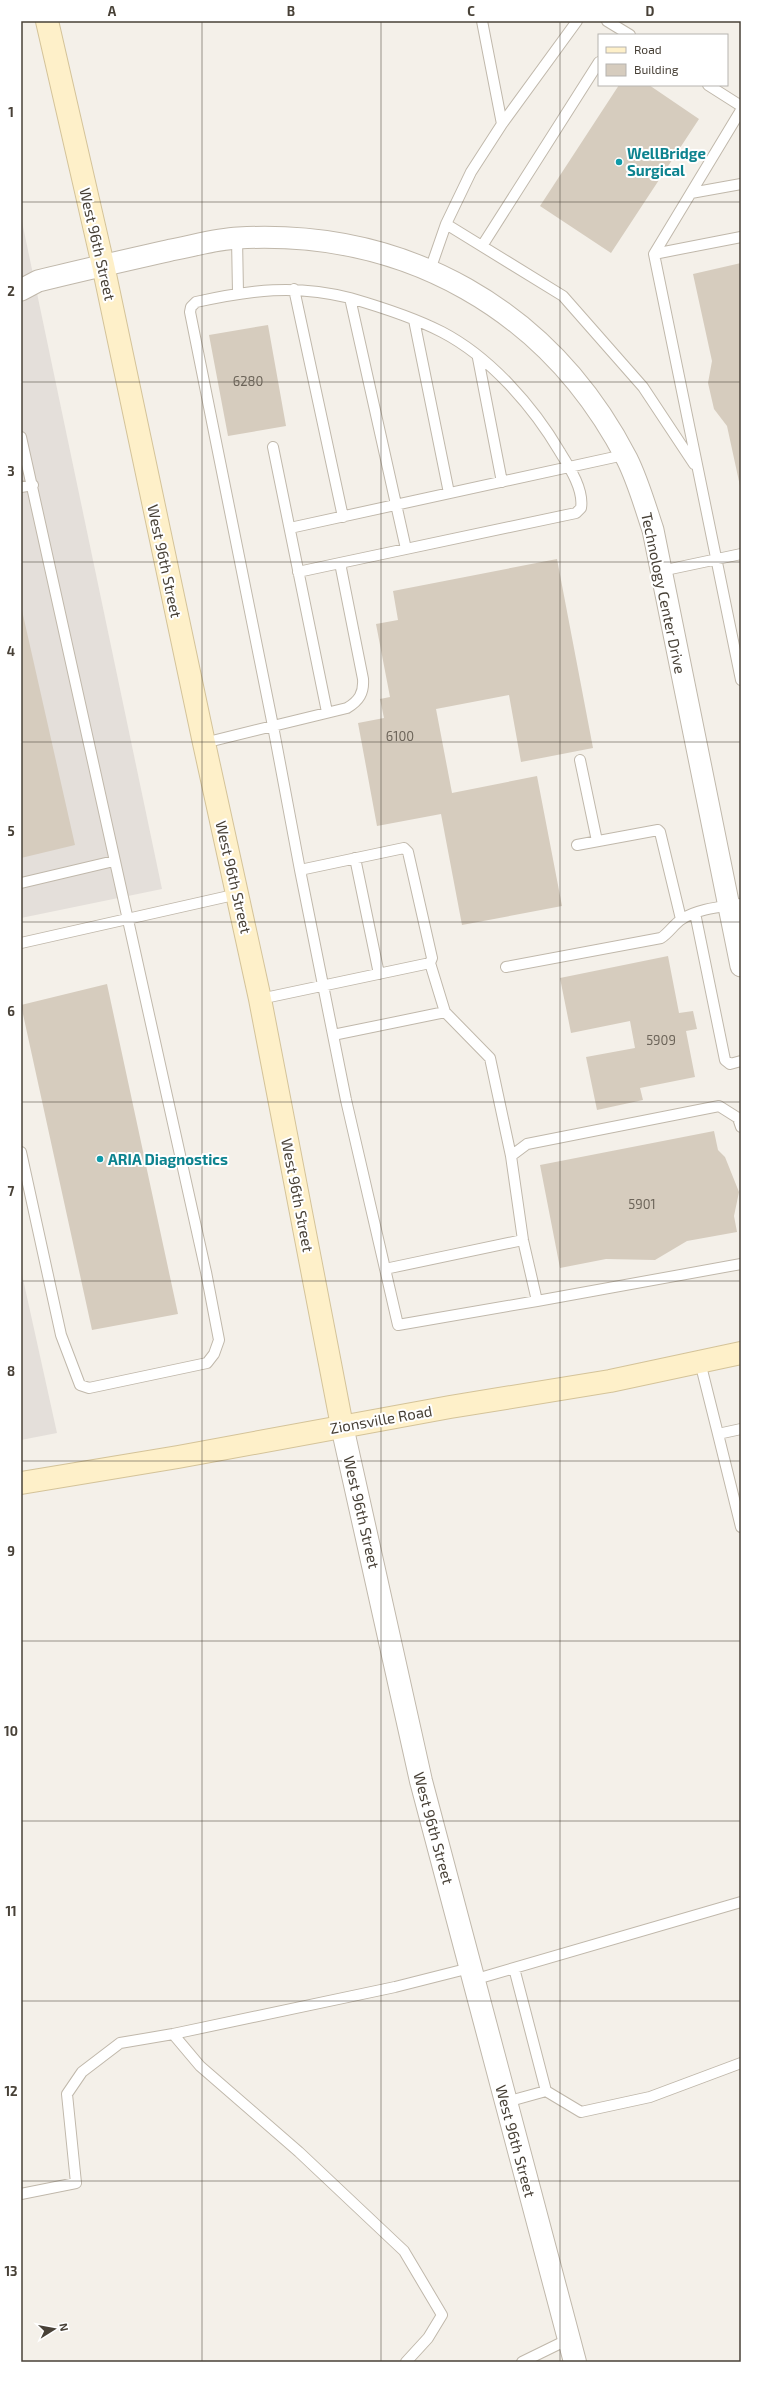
<svg xmlns="http://www.w3.org/2000/svg" width="762" height="2383" font-family="'Exo 2',sans-serif">
  <style>
    .industrial { fill: #e4dfda }
    .building { fill: #d6ccbe }
    .lines { fill: none; stroke-linecap: round; stroke-linejoin: round }
    .service-casing { stroke: #c0b8ab; stroke-width: 12 }
    .minor-casing { stroke: #c0b8ab; stroke-width: 23 }
    .tertiary-casing { stroke: #c0b8ab; stroke-width: 24 }
    .secondary-casing { stroke: #d4c399; stroke-width: 24 }
    .service { stroke: #fff; stroke-width: 10 }
    .minor { stroke: #fff; stroke-width: 21 }
    .tertiary { stroke: #fff; stroke-width: 22 }
    .secondary { stroke: #fef0c9; stroke-width: 22 }
    .grid { fill: none; stroke: #484137; stroke-width: 1; stroke-opacity: 0.55 }
    .culture-dot { fill: #0f9aa8; stroke: #fff; stroke-width: 1.5 }
    .labels { text-anchor: middle; dominant-baseline: central; stroke-width: 4; stroke-linejoin: round; paint-order: stroke }
    .number-label { font-size: 13px; fill: #6c6459 }
    .culture-label { font-size: 15px; font-weight: bold; fill: #0d838f; stroke: #fff; text-anchor: start }
    .street-label { font-size: 15px; fill: #484137; stroke: #fff }
    .neatline { fill: none; stroke: #484137; stroke-width: 1.5 }
    .grid-label { font-size: 13px; text-anchor: middle; font-weight: bold; fill: #484137 }
  </style>
  <rect width="100%" height="100%" fill="#f4f0e9"/>
  <!-- industrial -->
  <path class="industrial" d="M21,217L162,889L21,918Z
    M21,1270L57,1433L21,1440Z"/>
  <!-- building -->
  <path class="building" d="M619,85H649L699,119L611,253L540,206Z
    M741,263V486H740L727,426L714,409L708,383L712,361L693,274Z
    M268,325L286,426L228,436L209,335Z
    M557,559L593,748L521,762L509,695L436,709L452,793L537,776L562,906L462,925L441,814L377,826L358,723L384,718L380,699L390,697L376,624L398,620L393,591Z
    M21,606L75,845L21,858Z
    M668,956L679,1013L693,1011L697,1029L686,1031L695,1077L640,1088L643,1100L597,1110L586,1057L635,1048L630,1021L571,1033L560,978Z
    M107,984L178,1314L92,1330L21,1005Z
    M714,1131L718,1150L725,1157L739,1192L734,1216L737,1232L687,1241L655,1260L606,1259L560,1268L540,1165Z"/>
  <g class="lines">
    <!-- service casing -->
    <g class="service-casing">
      <path id="service" d="M607,21L630,35
        M708,85L741,106
        M741,110L654,254L741,680
        M502,124L577,21
        M691,193L741,184
        M446,224L563,296L643,387L694,464
        M237,238L238,293
        M482,246L599,62
        M654,254L741,237
        M430,270L446,224L471,172L502,124L482,21
        M294,289L343,517
        M414,320L449,493
        M478,358L502,482
        M21,437L206,1272L219,1340L214,1354L207,1363L89,1388L80,1385L61,1335L21,1152
        M273,447L327,712
        M21,487L33,485
        M290,528L624,455
        M661,571L741,554
        M298,572L340,563
        M204,743L273,726L190,312L191,307L196,302C251,290 295,284 350,298
        M580,760L597,841
        M577,845L658,830L660,832L681,919
        M355,858L379,974
        M300,870L346,1100L398,1325L537,1301
        M21,883L114,861
        M695,913L725,1060L730,1064L741,1061
        M21,943L238,894
        M430,963L445,1012L490,1058L511,1156
        M506,967L661,938C669,933 674,924 682,919C699,908 722,907 741,904
        M260,999L430,963L432,958L408,852L404,848L300,870L273,726L347,708C359,701 364,693 363,679L340,563L576,513L581,508C584,490 570,468 560,452C533,406 490,357 442,332C413,317 381,307 350,298L406,549
        M333,1035L445,1012
        M741,1127L738,1118L719,1106L527,1144L511,1156L523,1240L537,1301L741,1264
        M385,1269L523,1240
        M700,1362L718,1434L741,1429
        M718,1434L741,1527
        M514,1968L546,2091L581,2112L650,2097L741,2063
        M473,1980L741,1902
        M173,2034L200,2066L299,2152L404,2251L442,2315L428,2338L406,2362
        M506,2102L546,2091
        M21,2194L76,2183L67,2094L82,2072L120,2043L173,2034L395,1987L470,1968
        M522,2362L569,2339"/>
    </g>
    <!-- minor casing -->
    <g class="minor-casing">
      <path id="minor" d="M21,290L38,281C82,270 127,260 171,250C193,246 216,239 238,238C406,229 549,309 627,459C638,481 645,506 653,530L741,966"/>
    </g>
    <!-- tertiary casing -->
    <g class="tertiary-casing">
      <path id="tertiary" d="M342,1426L421,1781L575,2362"/>
    </g>
    <!-- secondary casing -->
    <g class="secondary-casing">
      <path id="secondary" d="M47,21L103,265L204,743L260,999L342,1426
        M21,1483L178,1457L450,1407L610,1381L741,1353"/>
    </g>
    <!-- service -->
    <use href="#service" class="service"/>
    <!-- minor -->
    <use href="#minor" class="minor"/>
    <!-- tertiary -->
    <use href="#tertiary" class="tertiary"/>
    <!-- secondary -->
    <use href="#secondary" class="secondary"/>
  </g>
  <!-- grid -->
  <path class="grid" d="M202,21V2362M381,21V2362M560,21V2362M21,202H741M21,382H741M21,562H741M21,742H741M21,922H741M21,1102H741M21,1281H741M21,1461H741M21,1641H741M21,1821H741M21,2001H741M21,2181H741"/>
  <!-- markers -->
  <g class="culture-dot">
    <circle cx="619" cy="162" r="4"/>
    <circle cx="100" cy="1159" r="4"/>
  </g>
  <g class="labels">
    <!-- number labels -->
    <g class="number-label">
      <text x="248" y="381">6280</text>
      <text x="400" y="736">6100</text>
      <text x="661" y="1040">5909</text>
      <text x="642" y="1204">5901</text>
    </g>
    <!-- culture labels -->
    <g class="culture-label">
      <text x="627" y="153">WellBridge<tspan x="627" dy="17">Surgical</tspan></text>
      <text x="108" y="1159">ARIA Diagnostics</text>
    </g>
    <!-- street labels -->
    <g class="street-label">
      <text transform="translate(98 244) rotate(77)">West 96th Street</text>
      <text transform="translate(165 561) rotate(78)">West 96th Street</text>
      <text transform="translate(664 593) rotate(78)">Technology Center Drive</text>
      <text transform="translate(234 877) rotate(77)">West 96th Street</text>
      <text transform="translate(298 1195) rotate(79)">West 96th Street</text>
      <text transform="translate(381 1419) rotate(-10)">Zionsville Road</text>
      <text transform="translate(362 1512) rotate(77)">West 96th Street</text>
      <text transform="translate(434 1828) rotate(75)">West 96th Street</text>
      <text transform="translate(516 2141) rotate(75)">West 96th Street</text>
    </g>
  </g>
  <!-- border -->
  <rect width="762" height="2383" fill="none" stroke="#ffffff" stroke-width="44"/>
  <!-- legend -->
  <rect x="598" y="34" width="130" height="52" fill="#ffffff" stroke="#b6b3af"/>
  <rect x="606" y="47" width="20" height="6" fill="#fef0c9" stroke="#b6b3af"/>
  <text x="634" y="54" font-size="12" fill="#484137">Road</text>
  <rect x="606" y="64" width="20" height="12" fill="#d6ccbe" stroke="#b6b3af"/>
  <text x="634" y="74" font-size="12" fill="#484137">Building</text>
  <!-- north arrow -->
  <g transform="translate(54 2329) rotate(79)" stroke="#ffffff" stroke-width="3" paint-order="stroke">
  <path d="M0-3L7 15L0 10L-7 15Z" fill="#484137"/>
  <text y="-6" font-size="11" font-weight="bold" text-anchor="middle" fill="#484137">N</text>
  </g>
  <rect x="22" y="22" width="718" height="2339" class="neatline"/>
  <g class="grid-label">
    <text x="112" y="16">A</text>
    <text x="291" y="16">B</text>
    <text x="471" y="16">C</text>
    <text x="650" y="16">D</text>
    <text x="11" y="117">1</text>
    <text x="11" y="296">2</text>
    <text x="11" y="476">3</text>
    <text x="11" y="656">4</text>
    <text x="11" y="836">5</text>
    <text x="11" y="1016">6</text>
    <text x="11" y="1196">7</text>
    <text x="11" y="1376">8</text>
    <text x="11" y="1556">9</text>
    <text x="11" y="1736">10</text>
    <text x="11" y="1916">11</text>
    <text x="11" y="2096">12</text>
    <text x="11" y="2276">13</text>
  </g>
</svg>
